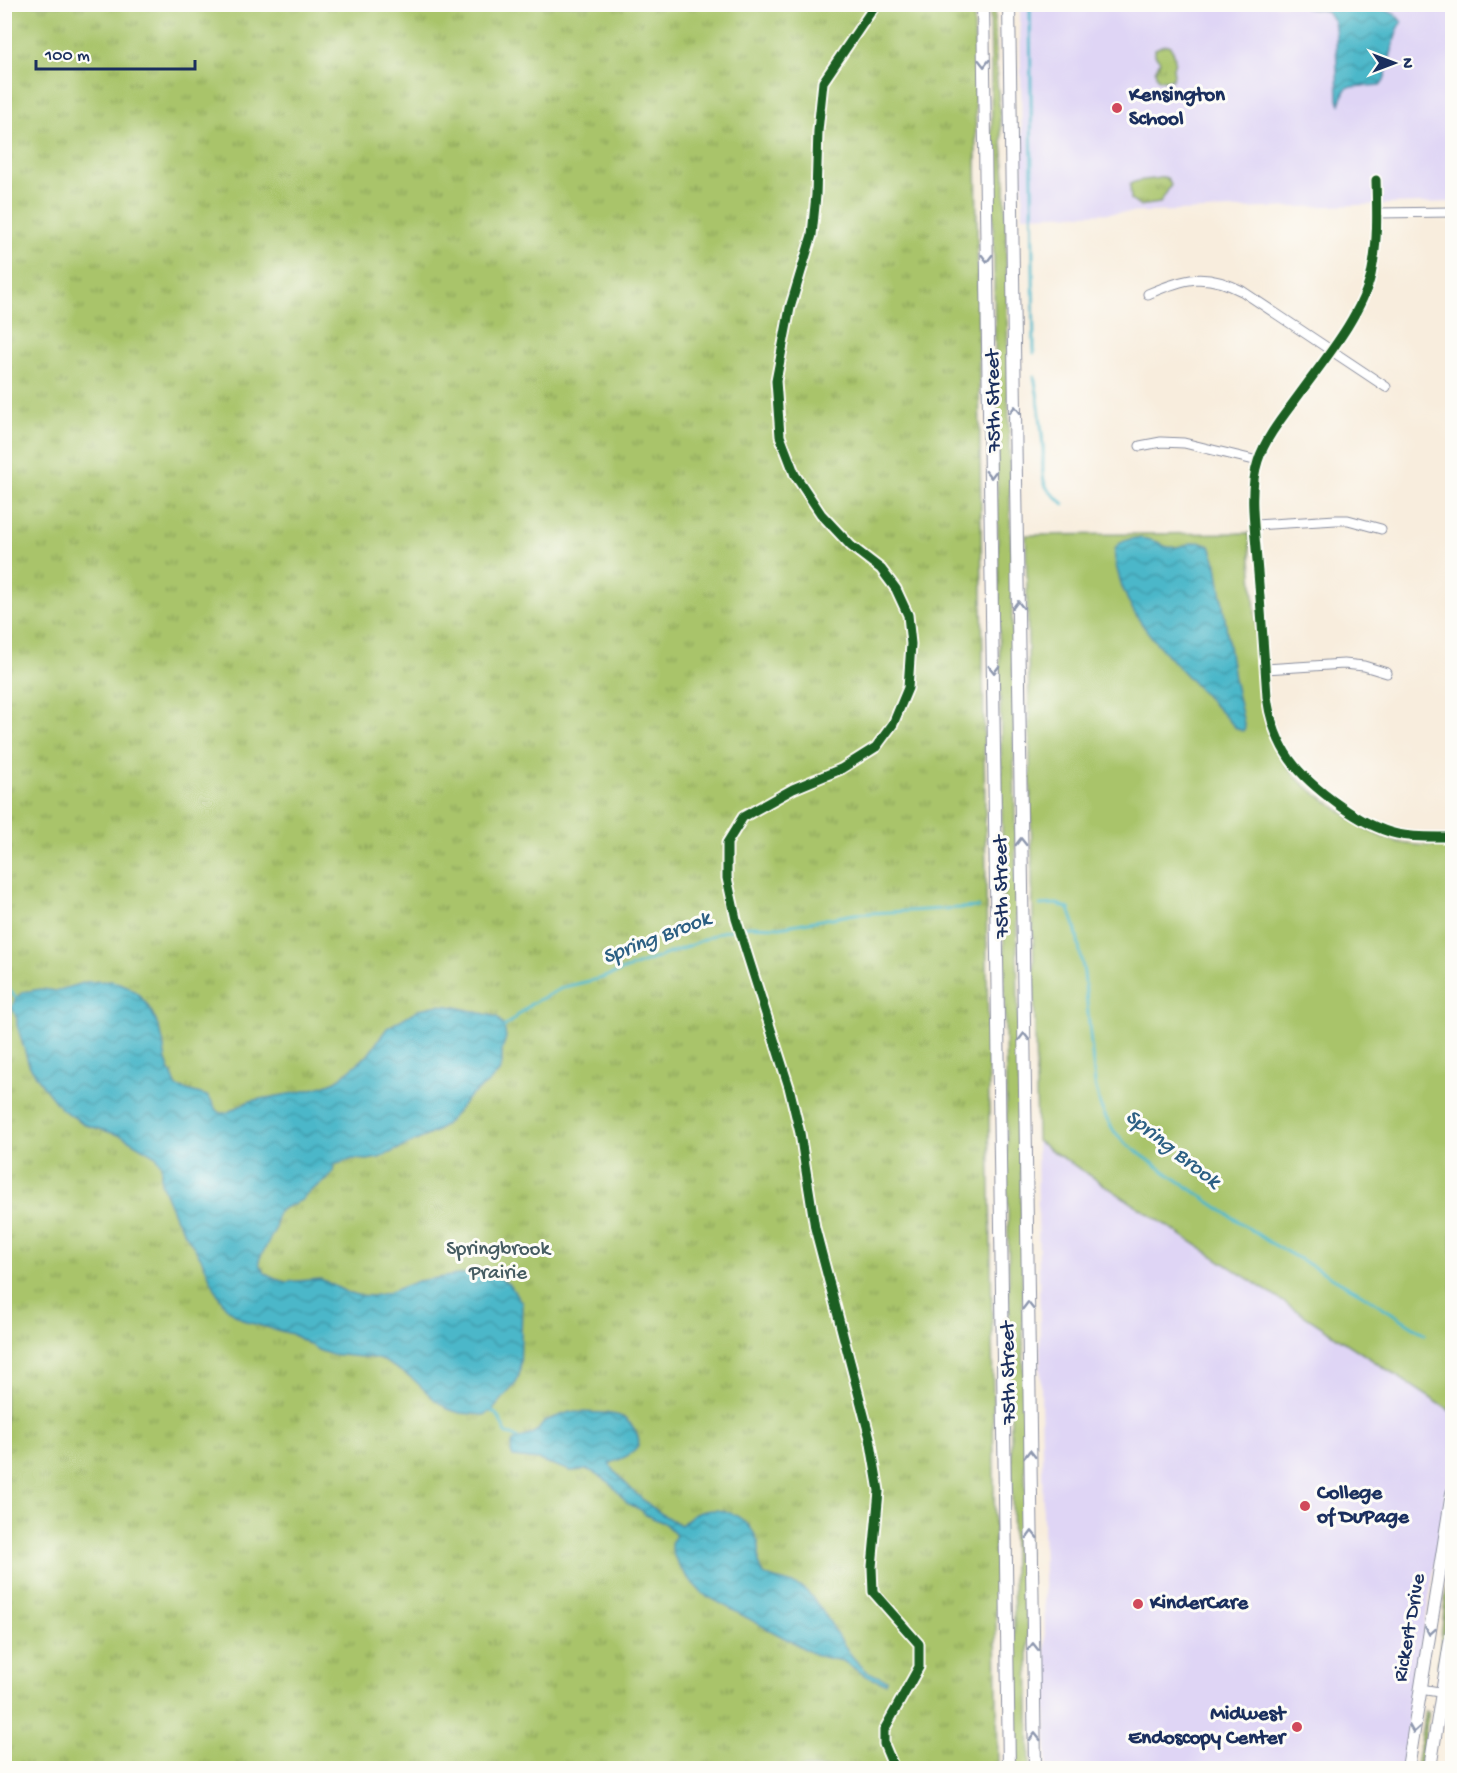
<svg xmlns="http://www.w3.org/2000/svg" width="1457" height="1773" font-family="'Gochi Hand',sans-serif">
  <style>
    .built { fill: #dfd5f5 }
    .grass { fill: #a9c46a; stroke: #627a64; stroke-width: 1.5 }
    .park { fill: url(#park-tufts); stroke: #627a64; stroke-width: 1.5 }
    .water { fill: url(#water-waves); stroke: #347394; stroke-width: 1.5 }
    .lines { fill: none; stroke-linecap: round; stroke-linejoin: round }
    .stream { stroke: #4cb7c9; stroke-width: 3 }
    .street-casing { stroke: #8a8e9e; stroke-width: 11 }
    .secondary-casing { stroke: #8a8e9e; stroke-width: 14 }
    .street { stroke: #fff; stroke-width: 9 }
    .secondary { stroke: #fff; stroke-width: 12 }
    .cycleway-casing { stroke: #fdfcf7; stroke-width: 13 }
    .cycleway { stroke: #1b5e20; stroke-width: 9 }
    .oneway { stroke: #8d97ae }
    .poi-dot { fill: #d1495b; stroke: #fdfcf7; stroke-width: 2 }
    .labels { text-anchor: middle; dominant-baseline: central; stroke-width: 6; stroke-linejoin: round; paint-order: stroke }
    .poi-label { font-size: 21px; font-weight: bold; fill: #1b2f5e; stroke: #fdfcf7; text-anchor: start }
    .street-label { font-size: 21px; fill: #1b2f5e; stroke: #fdfcf7 }
    .park-label { font-size: 21px; fill: #465c62; stroke: #fdfcf7 }
    .water-label { font-size: 22px; font-style: italic; fill: #2c5f83; stroke: #fdfcf7 }
  </style>
  <defs>
    <pattern id="park-tufts" width="24" height="20" patternUnits="userSpaceOnUse" patternTransform="scale(1.5)"><rect width="24" height="20" fill="#a9c46a"/><path d="M3 7l-1-3M5 7V3M7 7l1-3M15 17l-1-3M17 17v-4M19 17l1-3" fill="none" stroke="#89a05a"/></pattern>
    <pattern id="water-waves" width="16" height="10" patternUnits="userSpaceOnUse" patternTransform="scale(1.5)"><rect width="16" height="10" fill="#4cb7c9"/><path d="M0 5q4-4 8 0t8 0" fill="none" stroke="#3e95a6"/></pattern>
  </defs>
  <rect width="100%" height="100%" fill="#fdfcf7"/>
  <filter id="ink" filterUnits="userSpaceOnUse"><feTurbulence type="fractalNoise" baseFrequency=".0167" numOctaves="2"/><feDisplacementMap in="SourceGraphic" scale="12" xChannelSelector="R" yChannelSelector="G"/><feConvolveMatrix kernelMatrix="1 2 1 2 8 2 1 2 1" color-interpolation-filters="sRGB"/></filter>
  <filter id="wash" filterUnits="userSpaceOnUse"><feTurbulence type="fractalNoise" baseFrequency=".008" numOctaves="4" result="noise"/><feDisplacementMap in="SourceGraphic" scale="24" xChannelSelector="R" yChannelSelector="G"/><feGaussianBlur stdDeviation="1.35" result="paint"/><feColorMatrix in="noise" values="0 0 0 0 0 0 0 0 0 0 0 0 0 0 0 0 0 1.4 0 .05"/><feComposite in="paint" operator="in"/></filter>
  <g filter="url(#wash)">
    <rect width="100%" height="100%" fill="#f8eddd"/>
    <!-- built -->
    <path class="built" d="M1020,5H1452V202L1023,216Z
      M1037,1141L1452,1412V1456L1402,1768H1047Z"/>
    <!-- grass -->
    <path class="grass" d="M990,5H995L996,69L1005,177L1030,1768H1016Z
      M1249,533L1262,701C1267,731 1277,761 1301,782C1312,792 1326,800 1338,809C1355,822 1372,835 1393,841C1412,846 1433,846 1452,846V1412L1037,1141L1026,535Z
      M1452,1538V1594L1440,1667L1438,1665C1444,1622 1446,1580 1452,1538Z
      M1425,1711L1428,1712L1421,1768H1416Z"/>
    <!-- park -->
    <path class="park" d="M5,5H974L998,1768H5Z
      M1164,45H1169L1174,53L1175,61L1173,68L1174,75L1172,80H1161L1157,78L1155,71L1160,61L1155,55V49Z
      M1163,177L1167,178L1171,185L1160,203L1139,206L1131,200L1130,184C1140,178 1152,181 1163,177Z"/>
    <!-- water -->
    <path class="water" d="M1303,5H1374L1395,14L1402,22L1397,31L1384,81L1381,85L1349,87L1345,90L1340,104L1338,100L1336,36L1334,21L1326,11L1305,8Z
      M1136,538C1144,538 1152,540 1160,543C1164,546 1163,546 1168,547C1183,550 1194,536 1210,546L1217,565L1234,679L1245,728L1243,731L1237,729C1219,710 1201,691 1183,672C1155,642 1128,614 1118,573C1112,551 1111,542 1136,538Z
      M111,981C139,985 154,1011 162,1037C164,1044 164,1052 166,1060C169,1069 173,1078 177,1087L207,1096L212,1102L216,1110L220,1113H226L250,1101L300,1092L323,1086L336,1081L368,1055L387,1028L419,1009L439,1005L456,1007L497,1017L504,1027L506,1037L502,1051V1064L499,1072L487,1084L469,1097L450,1120L437,1131L379,1158L367,1160L353,1159L334,1165L333,1172L327,1180L310,1191L302,1200L282,1209L277,1214L275,1229L259,1260L260,1266L265,1273L275,1279L286,1282L321,1279L346,1292L357,1295L372,1296L387,1293L418,1281L471,1273L487,1274L501,1279L510,1285L522,1303L520,1372L516,1383L492,1411L484,1415L460,1413L448,1409L435,1400L412,1378L384,1361L374,1358L329,1354L318,1350L292,1334L247,1322L237,1316L225,1306L217,1293L201,1258L176,1219L161,1183V1165L156,1156L122,1136L86,1125L61,1109L46,1090L29,1065L17,1025V1019L12,1007L16,998L23,992L41,989L56,991L86,982Z
      M570,1412C584,1413 609,1411 622,1417C627,1420 632,1425 635,1430C648,1452 624,1457 609,1464C627,1488 654,1512 681,1525C686,1521 690,1516 695,1514C721,1503 749,1516 758,1542C762,1553 755,1564 763,1573C773,1582 793,1580 805,1590C813,1596 819,1607 825,1615C837,1633 849,1657 866,1670C872,1674 880,1677 887,1680L886,1683L881,1682L866,1676L843,1661L818,1656L703,1594C690,1580 673,1564 671,1544L676,1535L664,1523L646,1515L641,1510L627,1503L609,1482L595,1473L588,1470L571,1471L539,1460L513,1457L511,1452L513,1441L530,1435L538,1430L545,1421Z"/>
    <g class="lines">
      <!-- stream -->
      <path class="stream" d="M1030,4L1034,353
        M1034,376C1039,399 1041,422 1043,446C1044,459 1040,477 1047,488C1051,494 1059,499 1064,504
        M1040,905L1057,904L1069,909L1075,926L1084,973L1095,1084L1100,1105L1106,1118L1114,1131L1125,1143L1164,1171L1269,1242L1362,1294L1425,1334
        M4,984L16,998
        M504,1027L531,1004L564,987L602,978L689,946L721,932L749,926L780,927L855,914L978,907
        M492,1411C503,1418 500,1426 507,1434L512,1435L517,1438"/>
    </g>
  </g>
  <g filter="url(#ink)">
    <g class="lines">
      <!-- street casing -->
      <g class="street-casing">
        <path id="street" d="M1376,180C1377,211 1378,244 1371,275C1362,314 1325,359 1301,392C1286,413 1266,436 1258,461C1248,492 1255,529 1257,561C1261,606 1264,652 1267,697C1274,749 1297,775 1339,805C1357,818 1375,829 1397,834C1415,838 1434,837 1452,837
          M1377,213L1452,212
          M1148,294C1185,278 1205,272 1242,291L1386,387
          M1140,446L1161,442L1184,443L1258,461
          M1255,525L1336,520H1348L1381,529
          M1265,669L1344,664L1364,666L1387,673
          M1420,1689L1452,1694"/>
      </g>
      <!-- secondary casing -->
      <g class="secondary-casing">
        <path id="secondary" d="M983,4L1009,1768
          M1009,4L1035,1768
          M1408,1768L1452,1493
          M1430,1768L1452,1630"/>
      </g>
      <!-- street -->
      <use href="#street" class="street"/>
      <!-- secondary -->
      <use href="#secondary" class="secondary"/>
      <!-- cycleway casing -->
      <g class="cycleway-casing">
        <path id="cycleway" d="M876,4L823,82L818,131L816,195L812,235L790,308L776,381L780,436L795,475L821,514L851,546L881,569L896,589L908,615L911,644L908,688L893,724L876,747L841,769L793,789L743,817L727,843V878L736,919L789,1087L800,1133L815,1228L870,1438L879,1491L872,1567L873,1592L919,1644V1667L884,1730V1744L894,1768
          M1376,180C1377,211 1378,244 1371,275C1362,314 1325,359 1301,392C1286,413 1266,436 1258,461C1248,492 1255,529 1257,561C1261,606 1264,652 1267,697C1274,749 1297,775 1339,805C1357,818 1375,829 1397,834C1415,838 1434,837 1452,837"/>
      </g>
      <!-- cycleway -->
      <use href="#cycleway" class="cycleway"/>
    </g>
    <!-- one-way arrows -->
    <defs><path id="oneway-chevron" d="M-2-3.5L2.5 0L-2 3.5" fill="none" stroke-width="1.6" stroke-linecap="round" stroke-linejoin="round" transform="scale(1.5)"/></defs>
    <g class="oneway">
      <use href="#oneway-chevron" transform="translate(984 63) rotate(89)"/>
      <use href="#oneway-chevron" transform="translate(987 258) rotate(89)"/>
      <use href="#oneway-chevron" transform="translate(1015 410) rotate(-91)"/>
      <use href="#oneway-chevron" transform="translate(991 474) rotate(89)"/>
      <use href="#oneway-chevron" transform="translate(1018 605) rotate(-91)"/>
      <use href="#oneway-chevron" transform="translate(994 669) rotate(89)"/>
      <use href="#oneway-chevron" transform="translate(1021 842) rotate(-91)"/>
      <use href="#oneway-chevron" transform="translate(1024 1037) rotate(-91)"/>
      <use href="#oneway-chevron" transform="translate(1028 1306) rotate(-91)"/>
      <use href="#oneway-chevron" transform="translate(1030 1454) rotate(-91)"/>
      <use href="#oneway-chevron" transform="translate(1032 1535) rotate(-91)"/>
      <use href="#oneway-chevron" transform="translate(1430 1631) rotate(100)"/>
      <use href="#oneway-chevron" transform="translate(1033 1647) rotate(-91)"/>
      <use href="#oneway-chevron" transform="translate(1414 1729) rotate(99)"/>
      <use href="#oneway-chevron" transform="translate(1035 1737) rotate(-91)"/>
    </g>
  </g>
  <!-- markers -->
  <g class="poi-dot">
    <circle cx="1117" cy="108" r="6"/>
    <circle cx="1305" cy="1506" r="6"/>
    <circle cx="1138" cy="1604" r="6"/>
    <circle cx="1297" cy="1727" r="6"/>
  </g>
  <g class="labels">
    <!-- poi labels -->
    <g class="poi-label">
      <text x="1129" y="96">Kensington<tspan x="1129" dy="24">School</tspan></text>
      <text x="1317" y="1494">College<tspan x="1317" dy="24">of DuPage</tspan></text>
      <text x="1150" y="1604">KinderCare</text>
      <text x="1285" y="1715" text-anchor="end">Midwest<tspan x="1285" dy="24">Endoscopy Center</tspan></text>
    </g>
    <!-- street labels -->
    <g class="street-label">
      <text transform="translate(995 401) rotate(-91)">75th Street</text>
      <text transform="translate(1003 887) rotate(-91)">75th Street</text>
      <text transform="translate(1010 1373) rotate(-91)">75th Street</text>
      <text transform="translate(1411 1628) rotate(-80)">Rickert Drive</text>
    </g>
    <!-- park labels -->
    <g class="park-label">
      <text x="498" y="1250">Springbrook<tspan x="498" dy="24">Prairie</tspan></text>
    </g>
    <!-- water labels -->
    <g class="water-label">
      <text transform="translate(657 939) rotate(-21)">Spring Brook</text>
      <text transform="translate(1172 1150) rotate(38)">Spring Brook</text>
    </g>
  </g>
  <!-- margin -->
  <rect width="1457" height="1773" fill="none" stroke="#fdfcf7" stroke-width="24"/>
  <!-- north arrow -->
  <g transform="translate(1394 63) rotate(90)" stroke="#fdfcf7" stroke-width="4.5" paint-order="stroke">
  <path d="M0-4.5L10 22L0 15L-10 22Z" fill="#1b2f5e"/>
  <text y="-9" font-size="16" font-weight="bold" text-anchor="middle" fill="#1b2f5e">N</text>
  </g>
  <!-- scale -->
  <path d="M36 60v9h159v-9" fill="none" stroke="#1b2f5e" stroke-width="3"/>
  <text x="45" y="60" font-size="18" fill="#1b2f5e" stroke="#fdfcf7" stroke-width="4.5" paint-order="stroke">100 m</text>
</svg>
